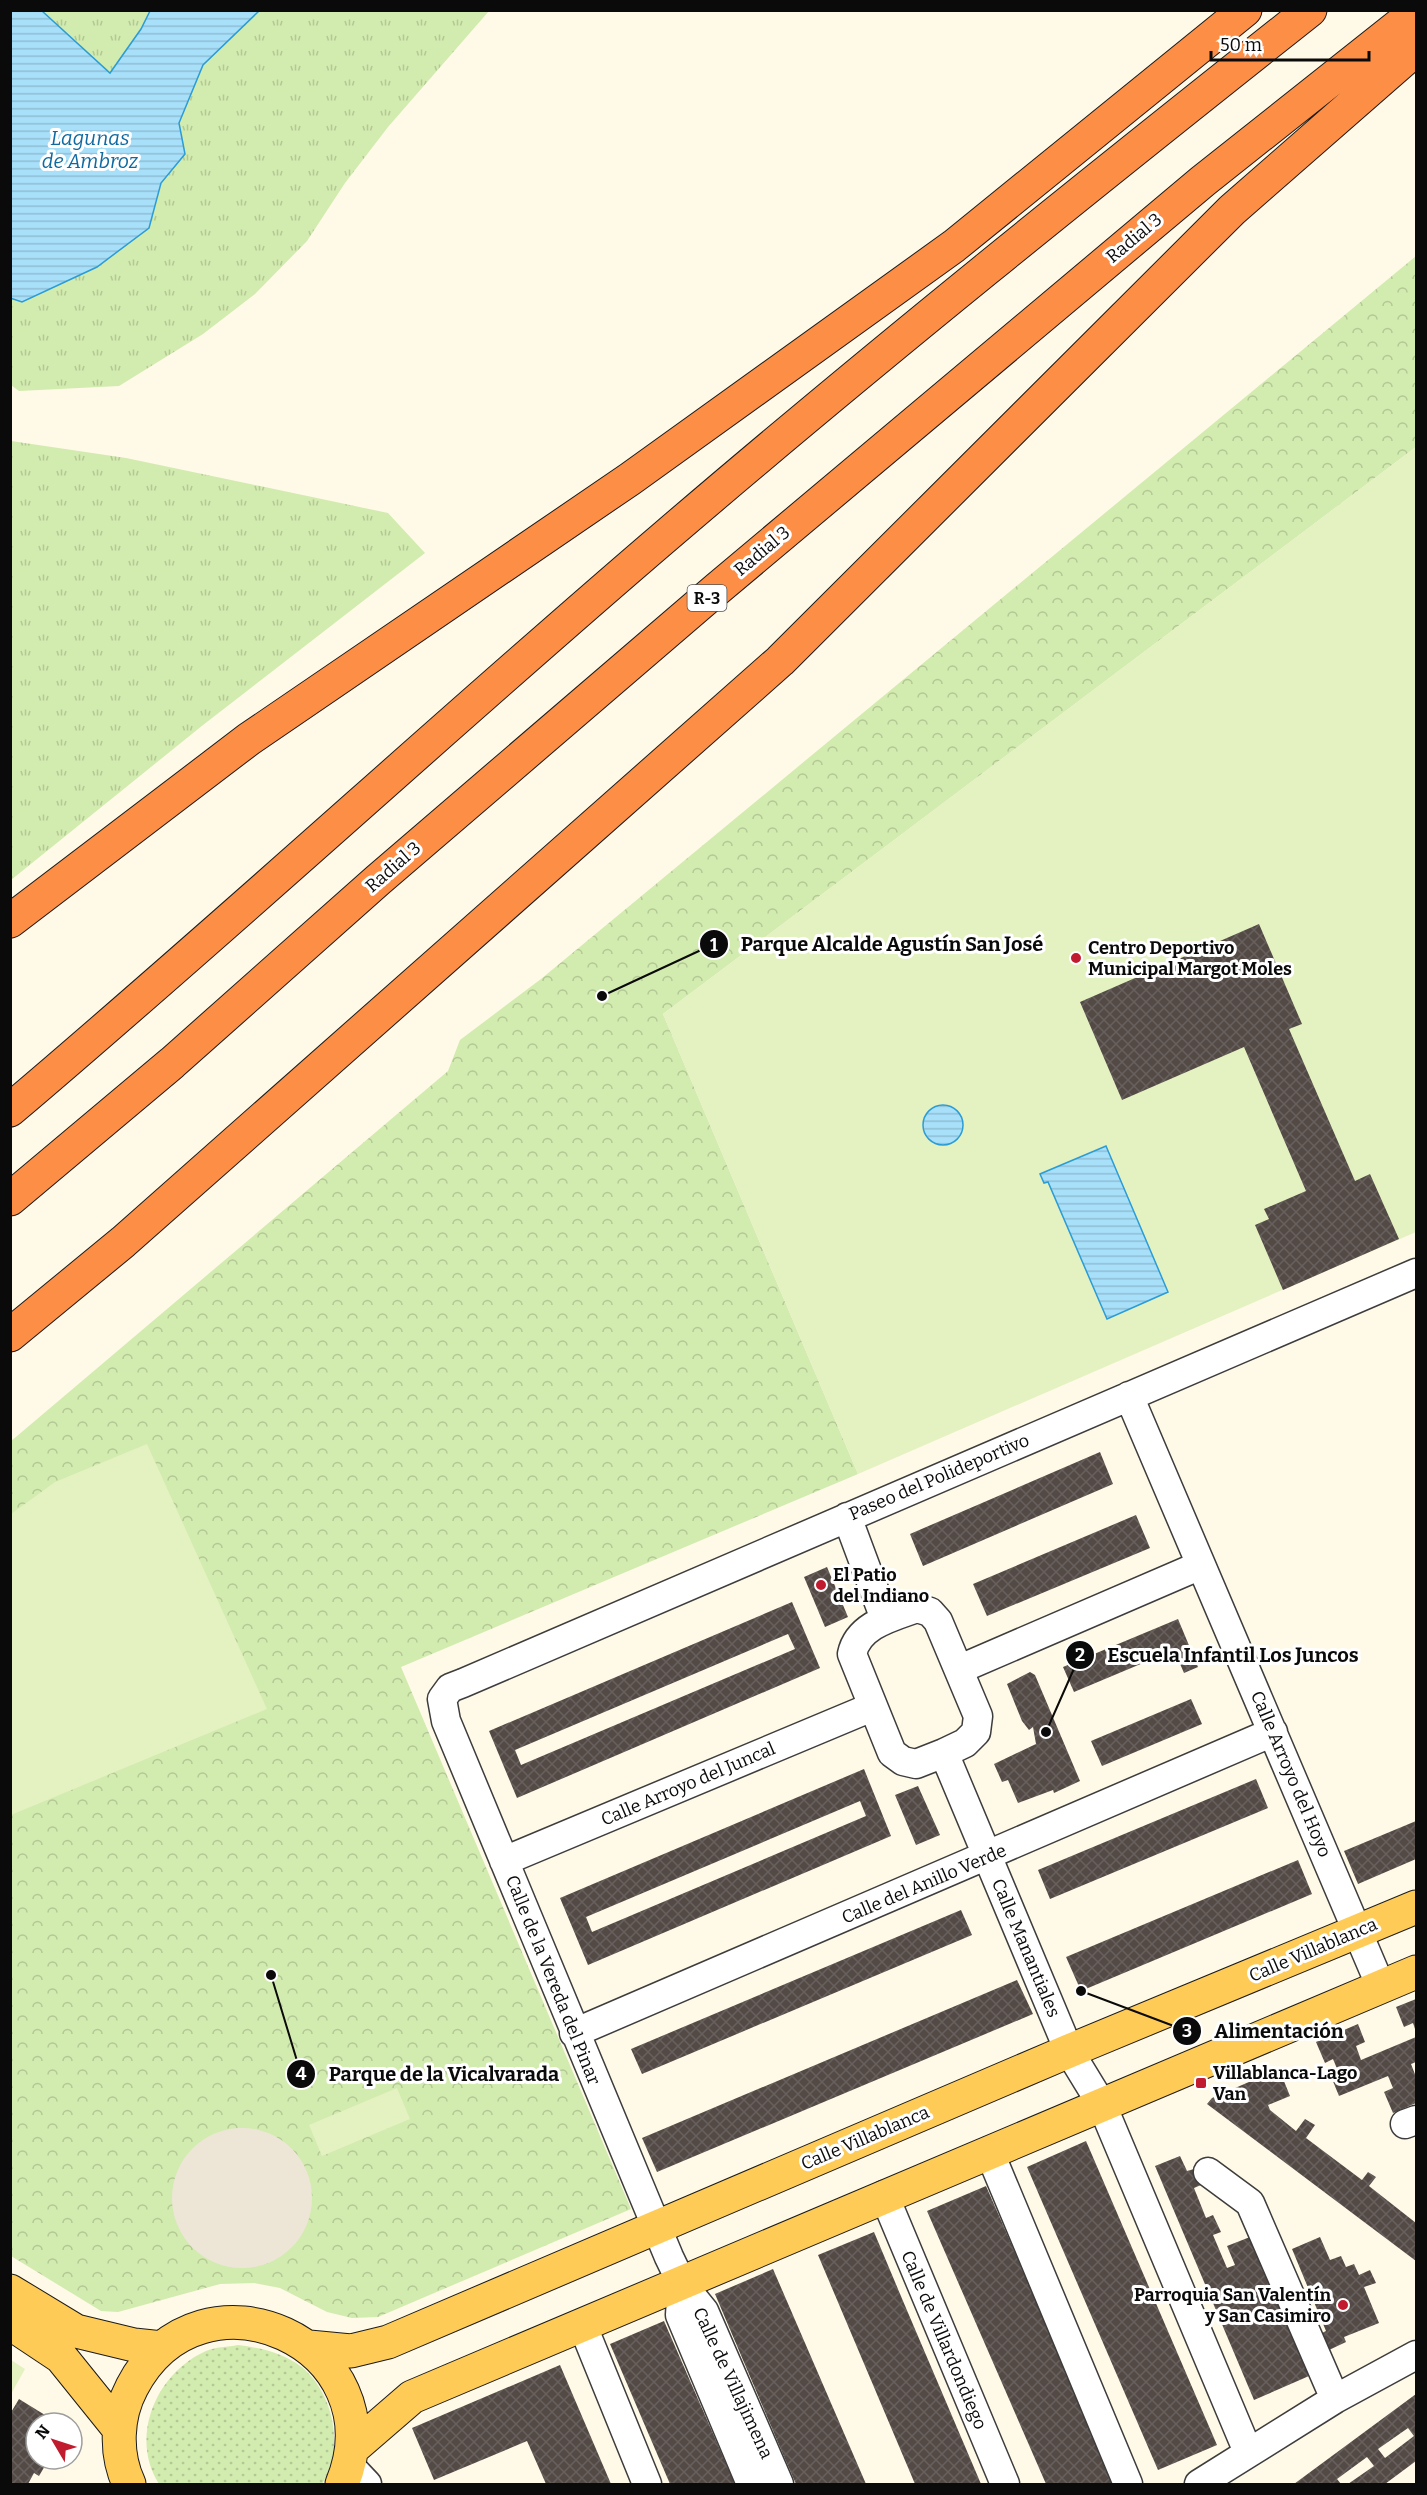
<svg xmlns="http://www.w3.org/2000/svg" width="1427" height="2495" font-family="Bitter,serif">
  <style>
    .grass { fill: url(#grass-tufts) }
    .park { fill: url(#park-crowns) }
    .garden { fill: url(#garden-dots) }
    .pitch { fill: #e4f1c1 }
    .plaza { fill: #ede6d7 }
    .water { fill: url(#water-rules); stroke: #2b9cd5; stroke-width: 1.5 }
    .building { fill: url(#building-cross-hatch); fill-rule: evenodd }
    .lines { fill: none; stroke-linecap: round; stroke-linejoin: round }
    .minor-casing { stroke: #3d3d3d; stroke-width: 31 }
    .major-casing { stroke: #1b1b1b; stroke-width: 35 }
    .highway-casing { stroke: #1b1b1b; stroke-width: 35 }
    .minor { stroke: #fff; stroke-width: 28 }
    .major { stroke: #ffcb57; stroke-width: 33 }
    .highway { stroke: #fd8e46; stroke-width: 33 }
    .poi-dot { fill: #c01b2e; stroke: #fff; stroke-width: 2 }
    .labels { text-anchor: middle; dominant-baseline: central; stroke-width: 6; stroke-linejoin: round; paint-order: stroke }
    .shield { fill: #fff; stroke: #545454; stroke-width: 1.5 }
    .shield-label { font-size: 16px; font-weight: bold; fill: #0a0a0a }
    .street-label { font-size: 18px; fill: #0a0a0a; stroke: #fff }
    .poi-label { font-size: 18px; font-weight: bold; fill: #0a0a0a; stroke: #fff; text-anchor: start }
    .water-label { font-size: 20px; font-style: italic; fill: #0e6aa1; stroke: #fff }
    .leader { fill: none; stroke: #0a0a0a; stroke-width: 2 }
    .callout-dot { fill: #0a0a0a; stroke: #fff; stroke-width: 2 }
    .mark-label { font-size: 18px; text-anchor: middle; font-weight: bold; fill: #fff }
    .callout-label { font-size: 20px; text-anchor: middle; font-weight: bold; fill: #0a0a0a; stroke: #fff; stroke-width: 6; stroke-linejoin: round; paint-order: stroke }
  </style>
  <defs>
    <pattern id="grass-tufts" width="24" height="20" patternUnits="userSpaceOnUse" patternTransform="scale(1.5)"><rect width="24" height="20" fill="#d2ebaf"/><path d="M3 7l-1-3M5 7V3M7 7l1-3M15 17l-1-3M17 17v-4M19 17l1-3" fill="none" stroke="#b3c895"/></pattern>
    <pattern id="park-crowns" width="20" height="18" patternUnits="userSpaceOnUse" patternTransform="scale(1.5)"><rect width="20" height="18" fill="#d2ebaf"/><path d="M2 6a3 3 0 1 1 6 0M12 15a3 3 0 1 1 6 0" fill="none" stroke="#b3c895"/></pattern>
    <pattern id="garden-dots" width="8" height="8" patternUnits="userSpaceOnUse" patternTransform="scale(1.5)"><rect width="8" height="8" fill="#d2ebaf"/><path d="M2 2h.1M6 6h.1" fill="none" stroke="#b3c895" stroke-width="1.8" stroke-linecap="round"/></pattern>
    <pattern id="water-rules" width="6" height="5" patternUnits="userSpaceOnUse" patternTransform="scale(1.5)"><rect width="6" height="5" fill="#a8e0fa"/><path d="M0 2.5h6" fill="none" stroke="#8fbfd5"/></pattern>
    <pattern id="building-cross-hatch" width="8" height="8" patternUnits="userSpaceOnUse" patternTransform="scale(1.5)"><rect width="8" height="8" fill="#534a46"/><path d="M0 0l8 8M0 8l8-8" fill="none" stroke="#67605c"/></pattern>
  </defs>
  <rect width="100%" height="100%" fill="#fff9e7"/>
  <!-- grass -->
  <path class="grass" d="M42,11H150L141,29L110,73Z
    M259,11H489L388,127L345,183L307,241L255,294L203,334L119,386L19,391L11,385L10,298L22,302L97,267L149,228L161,183L185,154L179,123L203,65Z
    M11,441L126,458L388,513L425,553L203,725L11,880Z"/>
  <!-- park -->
  <path class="park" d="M1416,256V447L663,1014L858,1474L401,1667L631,2209L378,2317L352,2318L327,2312L280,2288L254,2283L220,2284L118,2312L101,2311L11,2256L10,1442L448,1071L460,1040L541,979Z"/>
  <!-- garden -->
  <path class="garden" d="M238,2345C259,2348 277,2351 296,2363C333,2387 346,2448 322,2484H159C129,2437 156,2373 206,2351C215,2347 228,2347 238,2345Z"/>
  <!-- pitch -->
  <path class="pitch" d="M1416,447V1232L858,1474L663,1014Z
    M147,1444L267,1709L11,1815V1514L55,1482Z
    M397,2088L410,2119L322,2156L309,2125Z
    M11,2360L25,2369L11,2394Z"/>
  <!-- plaza -->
  <path class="plaza" d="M172 2198a70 70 0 1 1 140 0a70 70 0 1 1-140 0Z"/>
  <!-- water -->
  <path class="water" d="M11,10L42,11L110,73L141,29L150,11H259L203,65L179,123L185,154L161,183L149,228L97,267L22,302L10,298Z
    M923 1125a20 20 0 1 1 40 0a20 20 0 1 1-40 0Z
    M1106,1146L1168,1292L1107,1319L1048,1182L1044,1183L1040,1174Z"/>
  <!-- building -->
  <path class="building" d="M1259,924L1302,1024L1289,1029L1355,1181L1370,1174L1399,1239L1283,1290L1255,1225L1269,1219L1264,1209L1306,1191L1244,1047L1122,1100L1080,1002Z
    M1100,1452L1113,1484L923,1566L910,1534Z
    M1136,1515L1150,1548L987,1616L973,1584Z
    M827,1567L848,1617L825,1627L804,1577Z
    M792,1602L820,1668L517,1798L489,1731ZM788,1634L795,1649L521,1765L515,1750Z
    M1178,1619L1198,1667L1184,1673L1174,1650L1074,1692L1063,1667Z
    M1030,1672L1035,1675L1080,1781L1054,1793L1053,1790L1018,1803L1008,1780L1002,1782L994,1764L1036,1744L1033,1727L1029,1730L1022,1721L1007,1684Z
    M1191,1699L1202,1724L1102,1766L1091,1741Z
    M864,1769L891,1836L588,1965L560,1898ZM860,1801L866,1816L592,1932L586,1917Z
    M1256,1779L1268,1808L1050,1899L1038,1870Z
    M918,1786L940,1835L916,1845L895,1795Z
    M1416,1821V1859L1358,1884L1344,1851Z
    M1298,1860L1312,1894L1081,1991L1066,1957Z
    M961,1910L972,1935L642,2074L631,2049Z
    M1017,1980L1033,2014L657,2172L642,2138Z
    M1416,1999V2032L1413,2023L1404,2027L1396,2007Z
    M1358,2024L1365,2042L1356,2046L1361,2060L1416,2037V2062L1411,2064L1416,2077V2103L1393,2113L1384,2092L1393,2088L1388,2076L1339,2096L1330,2074L1338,2071L1333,2059L1325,2063L1316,2042Z
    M1279,2069L1290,2096L1268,2105L1270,2110L1296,2131L1305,2119L1315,2125L1306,2138L1362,2180L1368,2172L1376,2177L1369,2186L1416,2223V2261L1207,2104L1212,2098Z
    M1086,2141L1217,2445L1158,2470L1027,2167Z
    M1180,2156L1187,2171L1194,2169L1201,2185L1194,2188L1206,2218L1213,2215L1221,2232L1213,2235L1227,2268L1235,2265L1227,2246L1250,2237L1309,2376L1254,2400L1155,2166Z
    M986,2186L1116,2484H1046L927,2211Z
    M874,2232L903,2301L981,2484H915L818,2255Z
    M1320,2237L1330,2260L1341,2256L1346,2267L1354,2264L1359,2275L1370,2270L1376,2283L1364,2287L1379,2323L1344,2337L1346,2342L1329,2350L1322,2333L1326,2331L1292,2249Z
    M773,2269L866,2484H796L785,2459L715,2294Z
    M664,2321L674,2344L735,2484H670L610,2344Z
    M560,2365L611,2484H546L527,2441L434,2480L412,2428Z
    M1416,2394V2461L1385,2484H1348L1374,2466L1367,2457L1337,2479L1341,2484H1294ZM1408,2428L1414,2436L1385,2458L1378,2449Z
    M19,2399L58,2423H36V2459H49L39,2476L34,2473L28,2484H10V2414Z"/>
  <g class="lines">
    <!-- minor casing -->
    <g class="minor-casing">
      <path id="minor" d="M1129,1396L1381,1987
        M847,1517L885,1619
        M917,1608L930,1612L938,1621L978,1716L976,1732L965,1743L944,1753L916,1764L903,1761L892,1753L852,1654C858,1625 892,1617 917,1608Z
        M960,1669L1201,1565
        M944,1753L1069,2051L1102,2105L1248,2452
        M504,1861L872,1707
        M574,2033L1273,1732
        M1405,2124L1416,2120
        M989,2151L1128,2484
        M1208,2172L1250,2203L1335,2399
        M884,2195L1005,2484
        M682,2284L680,2315L751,2484
        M582,2324L647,2484
        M350,2466L367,2484
        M779,2484L704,2311L682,2284L669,2257L446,1721L442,1699L450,1688L463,1683L1416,1273
        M1199,2484L1335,2399L1416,2355"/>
    </g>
    <!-- major casing -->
    <g class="major-casing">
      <path id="major" d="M10,2291L76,2331L134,2345L162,2348
        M10,2323L61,2357L119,2429
        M309,2347L351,2351L388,2342L1069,2051L1416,1907
        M353,2448L412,2397L1416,1972
        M129,2484C115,2454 116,2417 132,2387C201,2255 399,2345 342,2484"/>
    </g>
    <!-- highway casing -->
    <g class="highway-casing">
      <path id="highway" d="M10,921L249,739L630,479L954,246L1245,10
        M10,1110C232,922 446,724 667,535C877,355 1093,182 1310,10
        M10,1199L172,1063L378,880L717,589L1203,181L1416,12
        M10,1335L123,1242L780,661L1232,210L1416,49"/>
    </g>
    <!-- minor -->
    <use href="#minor" class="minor"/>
    <!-- major -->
    <use href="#major" class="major"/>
    <!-- highway -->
    <use href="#highway" class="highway"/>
  </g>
  <!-- markers -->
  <g class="poi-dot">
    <circle cx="1076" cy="958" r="6"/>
    <circle cx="821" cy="1585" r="6"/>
    <rect x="1195" y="2077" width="12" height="12" rx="3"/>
    <circle cx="1343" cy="2305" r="6"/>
  </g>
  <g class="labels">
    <!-- shield labels -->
    <rect class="shield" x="687.5" y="585" width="39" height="26" rx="4.5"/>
    <g class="shield-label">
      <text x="707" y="598">R-3</text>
    </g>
    <!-- street labels -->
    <g class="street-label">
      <text transform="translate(1134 238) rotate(-40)">Radial 3</text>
      <text transform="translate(762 551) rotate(-40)">Radial 3</text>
      <text transform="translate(393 867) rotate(-41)">Radial 3</text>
      <text transform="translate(939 1477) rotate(-23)">Paseo del Polideportivo</text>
      <text transform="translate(1291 1774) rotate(67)">Calle Arroyo del Hoyo</text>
      <text transform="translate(688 1784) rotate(-23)">Calle Arroyo del Juncal</text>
      <text transform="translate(924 1884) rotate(-23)">Calle del Anillo Verde</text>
      <text transform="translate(1026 1948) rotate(67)">Calle Manantiales</text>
      <text transform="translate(1313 1950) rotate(-23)">Calle Villablanca</text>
      <text transform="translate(553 1980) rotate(68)">Calle de la Vereda del Pinar</text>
      <text transform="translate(865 2138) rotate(-23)">Calle Villablanca</text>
      <text transform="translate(944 2340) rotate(67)">Calle de Villardondiego</text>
      <text transform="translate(733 2383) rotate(65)">Calle de Villajimena</text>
    </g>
    <!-- poi labels -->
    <g class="poi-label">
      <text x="1088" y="948">Centro Deportivo<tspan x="1088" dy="21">Municipal Margot Moles</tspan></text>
      <text x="833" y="1575">El Patio<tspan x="833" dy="21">del Indiano</tspan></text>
      <text x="1213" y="2073">Villablanca-Lago<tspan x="1213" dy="21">Van</tspan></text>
      <text x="1331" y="2295" text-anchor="end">Parroquia San Valentín<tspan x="1331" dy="21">y San Casimiro</tspan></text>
    </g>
    <!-- water labels -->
    <g class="water-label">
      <text x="90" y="138">Lagunas<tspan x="90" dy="23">de Ambroz</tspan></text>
    </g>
  </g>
  <!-- callouts -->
  <path class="leader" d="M602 996L714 944M1046 1732L1080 1655M1081 1991L1187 2031M271 1975L301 2074"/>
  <g class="callout-dot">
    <circle cx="602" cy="996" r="6"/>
    <circle cx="1046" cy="1732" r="6"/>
    <circle cx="1081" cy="1991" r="6"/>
    <circle cx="271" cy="1975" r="6"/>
    <circle cx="714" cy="944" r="15"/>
    <circle cx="1080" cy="1655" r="15"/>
    <circle cx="1187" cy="2031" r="15"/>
    <circle cx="301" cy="2074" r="15"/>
  </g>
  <g class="mark-label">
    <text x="714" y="951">1</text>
    <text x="1080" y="1661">2</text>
    <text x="1187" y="2037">3</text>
    <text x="301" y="2080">4</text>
  </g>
  <g class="callout-label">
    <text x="892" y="951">Parque Alcalde Agustín San José</text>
    <text x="1233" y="1662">Escuela Infantil Los Juncos</text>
    <text x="1279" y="2038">Alimentación</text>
    <text x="444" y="2081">Parque de la Vicalvarada</text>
  </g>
  <!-- border -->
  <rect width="1427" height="2495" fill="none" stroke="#0a0a0a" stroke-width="24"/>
  <!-- north arrow -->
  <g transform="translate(54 2441) rotate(309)"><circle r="28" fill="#ffffff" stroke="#9d9d9d" stroke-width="1.5"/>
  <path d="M0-4.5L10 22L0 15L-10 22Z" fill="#c01b2e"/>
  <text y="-9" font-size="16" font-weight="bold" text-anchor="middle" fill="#0a0a0a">N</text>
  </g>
  <!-- scale -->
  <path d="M1211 51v9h158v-9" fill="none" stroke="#0a0a0a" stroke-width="3"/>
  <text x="1220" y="51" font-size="18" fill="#0a0a0a" stroke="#ffffff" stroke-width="4.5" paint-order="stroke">50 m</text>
</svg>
